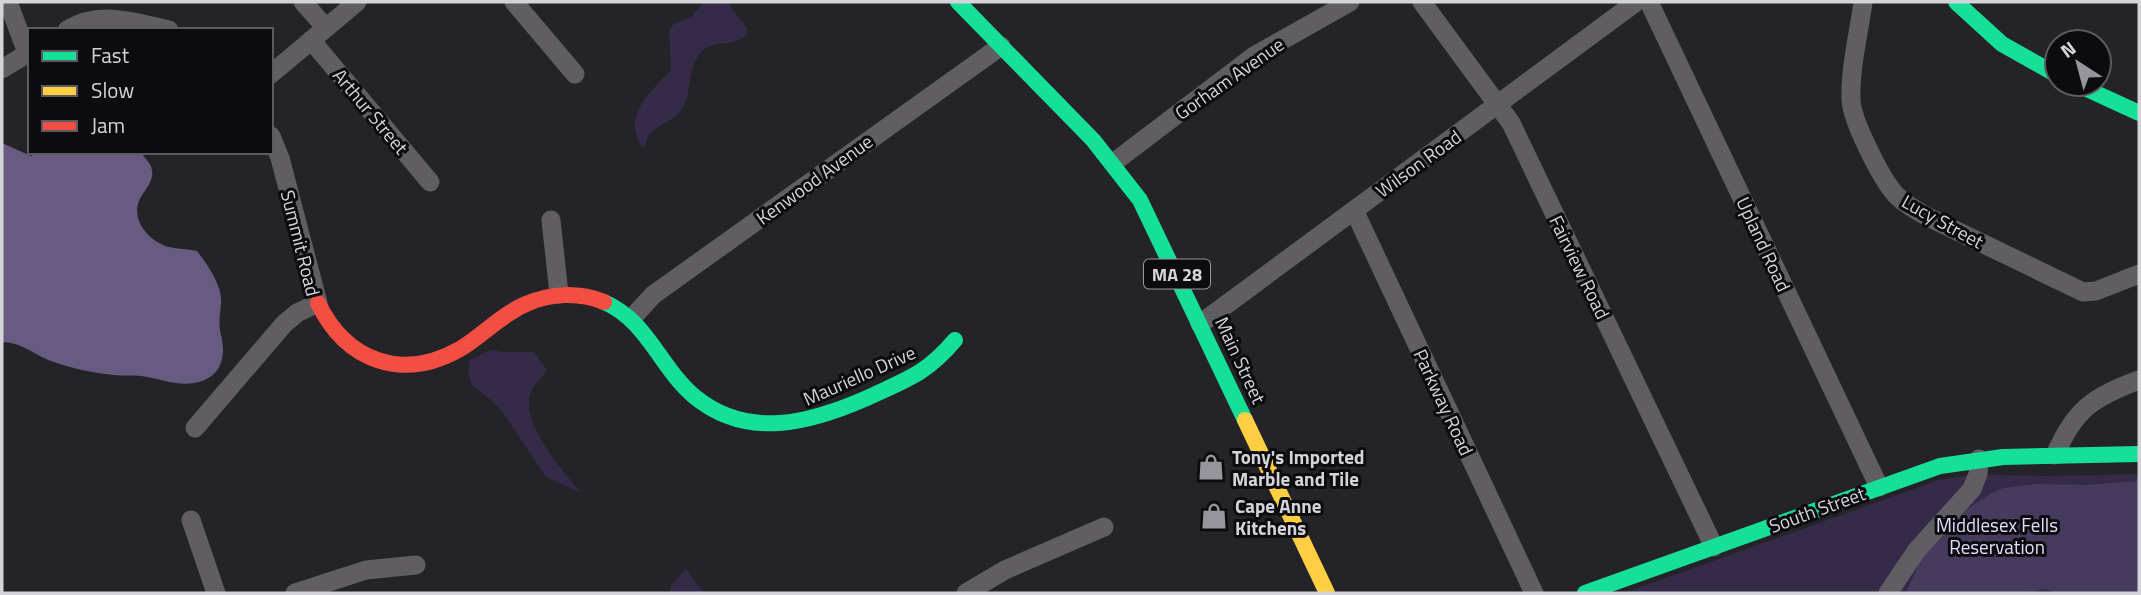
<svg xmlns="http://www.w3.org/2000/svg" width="2141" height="595" font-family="'Titillium Web',sans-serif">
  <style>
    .green { fill: #352b49 }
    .forest { fill: #473b5d }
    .water { fill: #675b81 }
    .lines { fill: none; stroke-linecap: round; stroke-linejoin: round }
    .street { stroke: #605e63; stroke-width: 19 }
    .fast { stroke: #16e098; stroke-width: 16 }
    .slow { stroke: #ffcf43; stroke-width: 16 }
    .jam { stroke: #f24e42; stroke-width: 16 }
    .labels { text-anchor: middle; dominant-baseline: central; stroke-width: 6; stroke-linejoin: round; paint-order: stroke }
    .shield { fill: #0c0b10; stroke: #99979d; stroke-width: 2 }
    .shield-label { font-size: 18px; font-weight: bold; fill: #d5d3da }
    .street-label { font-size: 19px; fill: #d5d3da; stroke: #0c0b10 }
    .poi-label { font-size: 19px; font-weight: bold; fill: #d5d3da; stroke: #0c0b10; text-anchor: start }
    .park-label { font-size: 19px; fill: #e3dbf7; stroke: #0c0b10 }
  </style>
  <rect width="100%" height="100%" fill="#242328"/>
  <!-- green -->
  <path class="green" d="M704,2H727L747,28L746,35C734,47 713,40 702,51C685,68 695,99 676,116C664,126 648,127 646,145L642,147C621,115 652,91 671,70L669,29L674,24L692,16Z
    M491,350L504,352H534L547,370C542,378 534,384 531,392C519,422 563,471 581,493L546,477L504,414L493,402L472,385L468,373L470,360Z
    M1976,474L2044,476L2139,474V593H1624L1939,480Z
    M686,568L697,585L706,593H670L671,586Z"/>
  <!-- forest -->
  <path class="forest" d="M2139,481V593H2057L2045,589L2026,593H1906L1921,559L1963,512L1992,493L2003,488L2035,484L2086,485Z"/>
  <!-- water -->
  <path class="water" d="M2,143L31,156L37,152H140C146,159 154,166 152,176C151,185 142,193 139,201C131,221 150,242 169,247C178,249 188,249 197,251C207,264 223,286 221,304C220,316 218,323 221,335C227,358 220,379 194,383C176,386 158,378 141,376C132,375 123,376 114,375C93,373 70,368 51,361C33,354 21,342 2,342Z"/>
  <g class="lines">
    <!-- street -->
    <path class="street" d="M8,2L27,53
      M303,2L326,28
      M514,2L575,74
      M1422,2L1511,123L1714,547
      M1649,2L1879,487
      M1863,2C1859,33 1850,67 1851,99C1851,119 1882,181 1897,196C1906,205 1917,211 1928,217L2083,292L2096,291L2139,274
      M67,30C100,10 134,22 169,30
      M311,40L430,182
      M2,69L30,52
      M271,74L357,2
      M1113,163L1254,56L1350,2
      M1354,210L1534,593
      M551,220L559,294
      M632,318L653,295L1001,46
      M1200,324L1636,2
      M195,428L284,324L297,313L318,303L280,158L271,136
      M2055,455C2075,409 2093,397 2139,380
      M191,520L216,593
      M295,593L366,570L416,565
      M966,593L1005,570L1104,527
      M1888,593L1917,550L1972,489L1978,474L1979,459"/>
    <!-- fast -->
    <path class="fast" d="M958,2L1093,140L1140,200L1245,420
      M1956,2L2002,44L2057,75
      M2076,84L2139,113
      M604,302C648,321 660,368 695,397C748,440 810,423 867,398C907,379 925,375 955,340
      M1585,593L1940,466L2003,457L2139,454"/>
    <!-- slow -->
    <path class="slow" d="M1245,420L1327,593"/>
    <!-- jam -->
    <path class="jam" d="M318,303C346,361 402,382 460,349C482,336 502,314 526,304C551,293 579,292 604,302"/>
  </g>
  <!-- icons -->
  <defs>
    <g id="shop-bare" transform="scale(2.1)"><path d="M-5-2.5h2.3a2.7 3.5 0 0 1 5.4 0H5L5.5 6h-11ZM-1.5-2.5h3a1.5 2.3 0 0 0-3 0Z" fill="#97959c" stroke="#0c0b10" stroke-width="2.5" paint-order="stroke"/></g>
  </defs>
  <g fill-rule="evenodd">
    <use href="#shop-bare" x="1211" y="467"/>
    <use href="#shop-bare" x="1214" y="516"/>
  </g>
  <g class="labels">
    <!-- shield labels -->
    <rect class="shield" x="1144" y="259.5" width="66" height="29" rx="5"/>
    <g class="shield-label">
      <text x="1177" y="274">MA 28</text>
    </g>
    <!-- street labels -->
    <g class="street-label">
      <text transform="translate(1229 78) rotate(-35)">Gorham Avenue</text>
      <text transform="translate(371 111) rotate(50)">Arthur Street</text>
      <text transform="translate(1418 163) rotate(-36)">Wilson Road</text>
      <text transform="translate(814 179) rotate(-36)">Kenwood Avenue</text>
      <text transform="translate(1943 221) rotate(29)">Lucy Street</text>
      <text transform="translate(301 243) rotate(76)">Summit Road</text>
      <text transform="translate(1764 244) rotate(65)">Upland Road</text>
      <text transform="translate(1580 267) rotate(64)">Fairview Road</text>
      <text transform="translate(1241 360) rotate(65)">Main Street</text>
      <text transform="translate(859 375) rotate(-24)">Mauriello Drive</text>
      <text transform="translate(1444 402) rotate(65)">Parkway Road</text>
      <text transform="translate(1817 509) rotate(-20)">South Street</text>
    </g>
    <!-- poi labels -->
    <g class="poi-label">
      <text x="1232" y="456">Tony's Imported<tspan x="1232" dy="22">Marble and Tile</tspan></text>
      <text x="1235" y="505">Cape Anne<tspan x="1235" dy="22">Kitchens</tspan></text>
    </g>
    <!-- park labels -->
    <g class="park-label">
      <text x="1997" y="524">Middlesex Fells<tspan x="1997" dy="22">Reservation</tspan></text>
    </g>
  </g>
  <!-- border -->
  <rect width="2141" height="595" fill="none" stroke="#d5d3da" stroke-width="7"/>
  <!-- legend -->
  <rect x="28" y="28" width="245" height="126" fill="#0c0b10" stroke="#5c5b61" stroke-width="2"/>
  <rect x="42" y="51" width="35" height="10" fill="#16e098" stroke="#5c5b61" stroke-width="2"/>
  <text x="91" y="63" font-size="21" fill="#d5d3da">Fast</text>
  <rect x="42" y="86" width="35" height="10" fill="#ffcf43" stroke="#5c5b61" stroke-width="2"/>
  <text x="91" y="98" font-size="21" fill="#d5d3da">Slow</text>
  <rect x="42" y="121" width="35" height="10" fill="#f24e42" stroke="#5c5b61" stroke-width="2"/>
  <text x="91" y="133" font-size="21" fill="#d5d3da">Jam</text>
  <!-- north arrow -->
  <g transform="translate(2078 63) rotate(324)"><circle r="33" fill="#0c0b10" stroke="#5c5b61" stroke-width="2"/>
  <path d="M0-5L12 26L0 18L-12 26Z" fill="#97959c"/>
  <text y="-10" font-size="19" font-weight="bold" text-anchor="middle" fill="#d5d3da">N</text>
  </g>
</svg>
